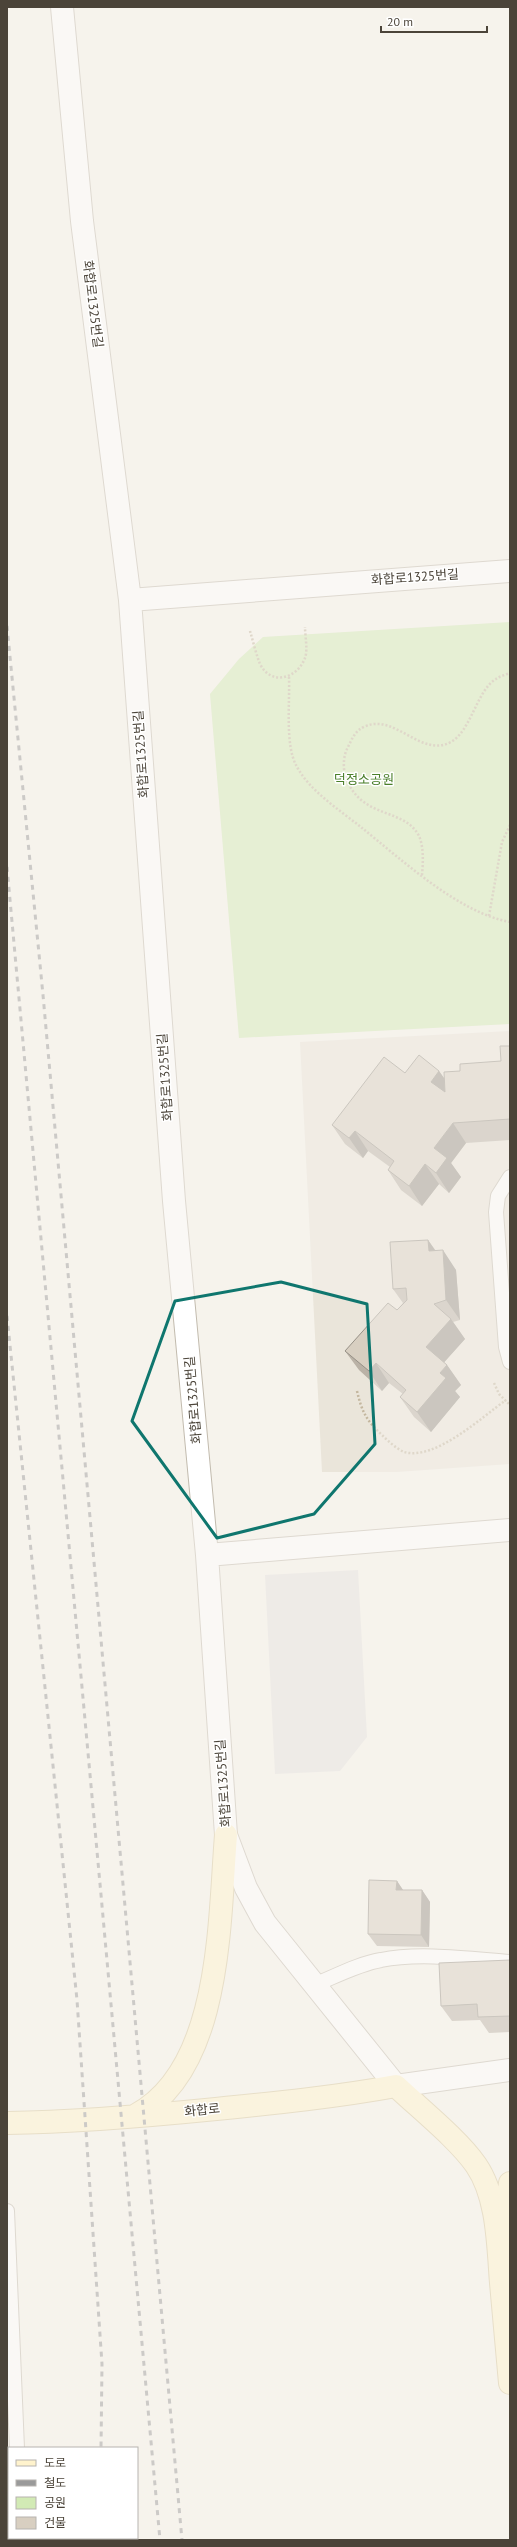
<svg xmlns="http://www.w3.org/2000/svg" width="517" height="2547" font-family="'PT Sans','Noto Sans KR',sans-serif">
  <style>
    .residential { fill: #eae5da }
    .green { fill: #d2eab5 }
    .parking { fill: #e5e3e0 }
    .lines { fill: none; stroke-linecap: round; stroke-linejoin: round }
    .service-casing { stroke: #c2bbae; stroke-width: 16 }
    .minor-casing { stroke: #c2bbae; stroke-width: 24 }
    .secondary-casing { stroke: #d6c79b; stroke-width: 24 }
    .path { stroke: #c4b79f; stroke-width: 2.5; stroke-dasharray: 2 2; stroke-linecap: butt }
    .service { stroke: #fff; stroke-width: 14 }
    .minor { stroke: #fff; stroke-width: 22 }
    .secondary { stroke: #fff3cd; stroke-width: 22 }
    .rail { stroke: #9a9a9a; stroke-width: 3; stroke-dasharray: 5 5; stroke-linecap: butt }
    .wall { fill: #bab2a6 }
    .shaded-wall { fill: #979187 }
    .building { fill: #d8cfc1; stroke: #979187 }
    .marked { fill: none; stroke: #0f766e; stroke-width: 3; stroke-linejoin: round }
    .labels { text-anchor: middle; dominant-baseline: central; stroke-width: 3; stroke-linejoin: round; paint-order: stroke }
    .street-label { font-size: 13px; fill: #4b4439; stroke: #fff }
    .park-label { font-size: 13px; fill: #4a7f2a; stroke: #fff }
  </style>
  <rect width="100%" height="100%" fill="#f6f3ec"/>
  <!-- residential -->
  <path class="residential" d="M510,1031V1464L397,1472H322L300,1042Z"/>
  <!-- green -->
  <path class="green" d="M510,622V1024L239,1038L210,694L239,659L263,637Z"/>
  <!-- parking -->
  <path class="parking" d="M358,1570L367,1737L340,1771L275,1774L265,1575Z"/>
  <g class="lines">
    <!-- service casing -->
    <g class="service-casing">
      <path id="service" d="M510,1177L498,1196L496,1212L506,1347L510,1362
        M314,1985C336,1976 358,1964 381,1960C419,1952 471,1959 510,1962
        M7,2211L17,2448
        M21,2538V2540"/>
    </g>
    <!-- minor casing -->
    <g class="minor-casing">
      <path id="minor" d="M62,7L82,221L130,600L174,1201L207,1555L226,1835L246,1888L265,1923L396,2086L510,2070
        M130,600L510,571
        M207,1555L510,1530"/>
    </g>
    <!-- secondary casing -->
    <g class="secondary-casing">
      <path id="secondary" d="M136,2115C222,2069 219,1920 226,1835
        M7,2123C77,2122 146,2116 216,2109C276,2103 336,2097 396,2086C419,2108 458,2139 476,2165C498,2197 498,2245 501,2283C504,2316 507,2349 510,2383
        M504,2237L510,2183"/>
    </g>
    <!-- path -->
    <path class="path" d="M250,631C253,641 256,654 260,664C271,686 297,679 305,658C308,650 305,636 305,627
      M289,677C290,702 285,744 296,765C309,791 340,810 362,828C402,860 459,913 510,922
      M422,875C423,864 424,847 419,836C404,807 362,820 346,778C343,770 343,757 347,749C352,739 355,730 366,726C396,714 421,758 451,742C471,731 477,690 496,679C500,676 505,675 510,673
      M489,916L502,842L510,825
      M494,1383L499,1394L510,1405
      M357,1391C362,1412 366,1420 382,1435C388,1441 397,1449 404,1452C435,1461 482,1417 506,1400"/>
    <!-- service -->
    <use href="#service" class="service"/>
    <!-- minor -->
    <use href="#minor" class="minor"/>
    <!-- secondary -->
    <use href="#secondary" class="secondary"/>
    <!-- rail -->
    <path class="rail" d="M7,626L43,995L182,2540
      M7,867L160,2540
      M7,1316L77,2000L102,2364L101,2448
      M101,2540V2538"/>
  </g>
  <!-- wall -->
  <path class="wall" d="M510,1046V1140L466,1143L451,1163L461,1177L449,1193L439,1184L422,1206L401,1190L388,1170L390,1167L368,1151L363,1158L345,1144L332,1125L405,1073L439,1071L444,1078L460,1071L501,1061Z
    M428,1240L436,1251L456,1270L460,1320L453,1322L465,1339L444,1362L447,1365L461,1385L455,1391L460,1397L431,1432L414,1417L400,1397L403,1394L389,1383L382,1391L359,1370L345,1351L397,1310L403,1303L393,1289Z
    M397,1881L403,1890H422L430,1902L429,1947L377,1946L368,1934Z
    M510,1960V2032L489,2033L480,2020L452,2021L441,2006Z"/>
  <!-- shaded-wall -->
  <path class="shaded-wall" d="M439,1071L453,1091L445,1101L431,1082Z
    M453,1123L466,1143L451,1163L461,1177L449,1193L436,1173L434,1148Z
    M355,1131L368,1151L363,1158L349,1138Z
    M425,1164L439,1184L422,1206L409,1186Z
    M428,1240L441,1259L429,1251Z
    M443,1250L456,1270L460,1320L446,1300Z
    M451,1319L465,1339L440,1367L426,1347Z
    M376,1363L389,1383L382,1391L369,1371Z
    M447,1365L461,1385L455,1391L460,1397L431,1432L417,1412L440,1373Z
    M397,1881L405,1893L396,1890Z
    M422,1890L430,1902L429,1947L421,1935Z"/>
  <!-- building -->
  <path class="building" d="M500,1046H510V1119L453,1123L434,1148L447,1158L436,1173L425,1164L409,1186L388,1170L394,1161L355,1131L349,1138L332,1125L384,1057L405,1073L419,1055L439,1071L431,1082L445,1092L444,1072L460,1071V1064L501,1061Z
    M428,1240L429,1251L443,1250L446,1300L434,1304L451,1319L426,1347L447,1365L440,1373L446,1378L417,1412L400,1397L406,1390L376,1363L369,1371L345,1351L388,1303L397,1310L407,1300L406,1288L393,1289L390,1242Z
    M369,1880L397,1881L396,1890H422L421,1935L368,1934Z
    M510,1960V2016L478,2017L477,2004L441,2006L439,1963Z"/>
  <!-- marked area -->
  <path d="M0 0H517V2547H0ZM281,1282L367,1304L375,1444L314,1514L217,1538L132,1421L175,1301Z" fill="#f6f3ec" fill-opacity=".55" fill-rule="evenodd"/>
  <path class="marked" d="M281,1282L367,1304L375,1444L314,1514L217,1538L132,1421L175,1301Z"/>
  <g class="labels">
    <!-- street labels -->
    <g class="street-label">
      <text transform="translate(93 304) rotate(83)">화합로1325번길</text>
      <text transform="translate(415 577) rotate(-4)">화합로1325번길</text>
      <text transform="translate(141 754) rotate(-94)">화합로1325번길</text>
      <text transform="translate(165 1077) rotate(-94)">화합로1325번길</text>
      <text transform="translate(193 1400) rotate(-95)">화합로1325번길</text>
      <text transform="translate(223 1783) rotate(-94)">화합로1325번길</text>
      <text transform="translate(202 2110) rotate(-6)">화합로</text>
    </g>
    <!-- park labels -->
    <g class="park-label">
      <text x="364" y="779">덕정소공원</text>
    </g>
  </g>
  <!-- border -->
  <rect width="517" height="2547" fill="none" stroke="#4b4439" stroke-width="16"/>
  <!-- legend -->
  <rect x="8" y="2447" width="130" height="92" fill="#ffffff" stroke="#b7b4b0"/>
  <rect x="16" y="2460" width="20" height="6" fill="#fff3cd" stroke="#b7b4b0"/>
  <text x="44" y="2467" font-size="12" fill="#4b4439">도로</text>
  <rect x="16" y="2480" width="20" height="6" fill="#9a9a9a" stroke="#b7b4b0"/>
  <text x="44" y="2487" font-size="12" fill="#4b4439">철도</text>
  <rect x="16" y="2497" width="20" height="12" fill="#d2eab5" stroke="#b7b4b0"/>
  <text x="44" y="2507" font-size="12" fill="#4b4439">공원</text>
  <rect x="16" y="2517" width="20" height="12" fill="#d8cfc1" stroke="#b7b4b0"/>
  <text x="44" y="2527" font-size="12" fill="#4b4439">건물</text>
  <!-- scale -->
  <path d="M381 26v6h106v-6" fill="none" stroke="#4b4439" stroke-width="2"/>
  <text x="387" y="26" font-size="12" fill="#4b4439" stroke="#ffffff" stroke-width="3" paint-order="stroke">20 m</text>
</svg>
